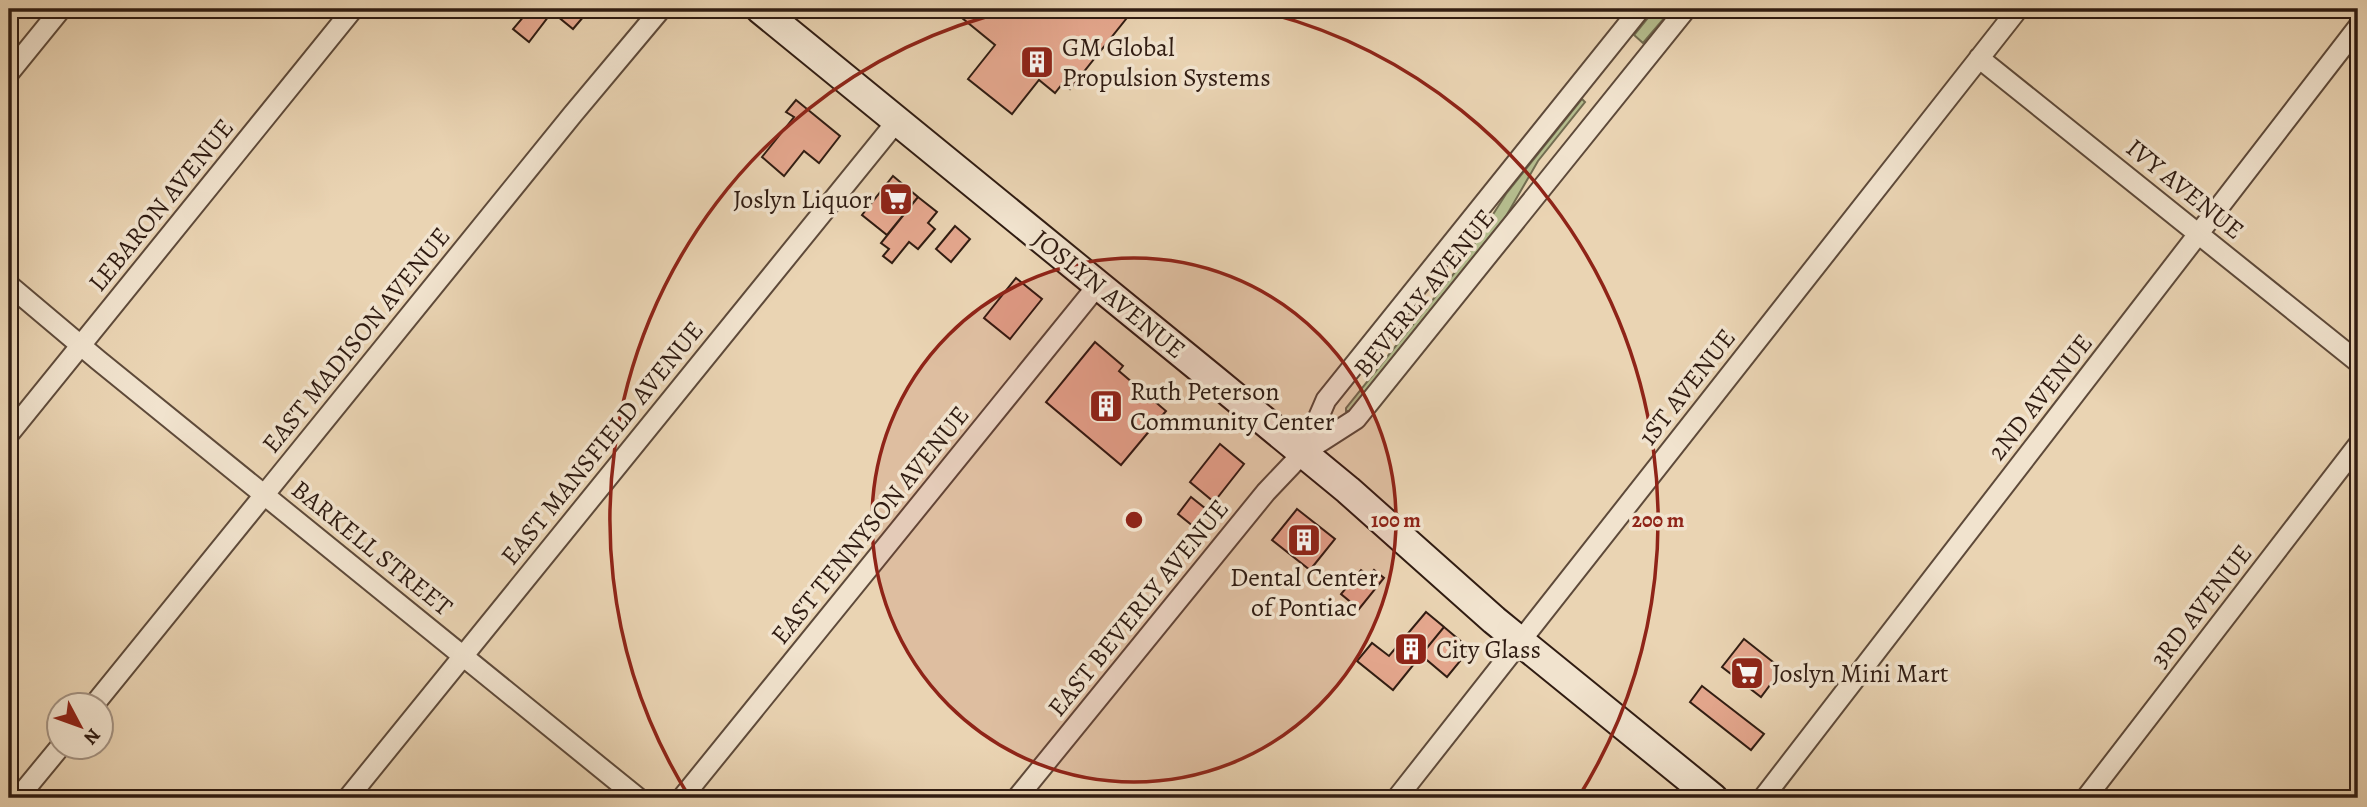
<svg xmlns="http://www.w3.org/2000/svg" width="2367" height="807" font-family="Alegreya,serif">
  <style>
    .green { fill: #b5bd8e; stroke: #726c50; stroke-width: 2 }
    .building { fill: #e6a88f; stroke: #301c12; stroke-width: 2 }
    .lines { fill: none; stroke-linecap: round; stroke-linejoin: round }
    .street-casing { stroke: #5e4a3a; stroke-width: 23 }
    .secondary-casing { stroke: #301c12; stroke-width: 32 }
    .street { stroke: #f1e3ce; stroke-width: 19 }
    .secondary { stroke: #f1e3ce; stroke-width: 28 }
    .ring { fill: none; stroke: #8f2418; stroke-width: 3.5 }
    .labels { text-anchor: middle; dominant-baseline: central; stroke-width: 7; stroke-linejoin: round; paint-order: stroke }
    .poi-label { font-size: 26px; fill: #301c12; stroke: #f1e3ce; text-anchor: start }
    .street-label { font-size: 26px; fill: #301c12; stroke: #f1e3ce }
    .centre { fill: #8f2418; stroke: #f1e3ce; stroke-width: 3.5 }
    .ring-label { font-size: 21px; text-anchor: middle; font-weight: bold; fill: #8f2418; stroke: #f1e3ce; stroke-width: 7; stroke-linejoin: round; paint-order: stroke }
  </style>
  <rect width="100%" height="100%" fill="#ead4b3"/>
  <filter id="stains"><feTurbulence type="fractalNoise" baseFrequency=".00286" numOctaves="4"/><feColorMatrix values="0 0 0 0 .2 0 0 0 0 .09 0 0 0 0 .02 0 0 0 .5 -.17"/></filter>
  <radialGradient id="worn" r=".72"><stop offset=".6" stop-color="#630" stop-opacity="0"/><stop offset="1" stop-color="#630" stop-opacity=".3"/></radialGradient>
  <!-- green -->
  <path class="green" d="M1655,9H1672L1643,43L1634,35Z
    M1582,99L1585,102L1538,161L1505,218L1350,411H1346V408L1460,266L1506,194Z"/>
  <!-- building -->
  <path class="building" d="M530,9H590L573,29L552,12L529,42L513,29Z
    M951,9H1134L1070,89L1063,83L1055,93L1039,80L1012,114L968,79L995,45Z
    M796,100L840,136L819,163L804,151L784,176L762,157L794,117L786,112Z
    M893,176L918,197L887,235L862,215Z
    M918,197L937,212L928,223L935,229L918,249L909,242L892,263L883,256L889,249L881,243Z
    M955,226L970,239L951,262L936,249Z
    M1016,278L1042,299L1010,339L984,318Z
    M1095,342L1123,366L1119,371L1166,411L1121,465L1046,402Z
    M1220,444L1244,464L1214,502L1190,482Z
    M1191,497L1206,509L1193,526L1178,514Z
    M1297,509L1335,539L1310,570L1272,540Z
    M1361,570L1369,576L1374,570L1384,578L1359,609L1341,594Z
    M1426,612L1444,627L1393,690L1357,661L1372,643L1389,656Z
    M1444,627L1470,649L1447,677L1421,655Z
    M1744,639L1782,669L1761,697L1722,667Z
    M1702,686L1764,734L1751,750L1690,702Z"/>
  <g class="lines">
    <!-- street casing -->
    <g class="street-casing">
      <path id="street" d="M1979,58L2358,362
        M9,73L61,9
        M9,285L98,360L638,798
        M9,434L353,9
        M1303,453L1326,400L1640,9
        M93,706L573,114L661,9
        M18,798L60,747
        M348,798L897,121
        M682,798L1098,285
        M1017,798L1266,492L1303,453L1356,419L1686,9
        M1397,798L2018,9
        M1763,798L2358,27
        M2086,798L2358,445"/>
    </g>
    <!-- secondary casing -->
    <g class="secondary-casing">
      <path id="secondary" d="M760,9L1212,378L1348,490L1494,620L1713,798"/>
    </g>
    <!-- street -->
    <use href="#street" class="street"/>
    <!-- secondary -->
    <use href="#secondary" class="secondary"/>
  </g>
  <!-- distance rings -->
  <circle cx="1134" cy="520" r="262" fill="#8f2418" fill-opacity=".12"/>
  <g class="ring">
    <circle cx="1134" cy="520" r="262"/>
    <path d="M690 798A524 524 0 0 1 1016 9M1252 9A524 524 0 0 1 1578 798"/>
  </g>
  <!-- icons -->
  <defs>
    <g id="building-square" transform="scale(1.75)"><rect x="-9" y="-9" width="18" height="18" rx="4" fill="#8f2418" stroke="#f1e3ce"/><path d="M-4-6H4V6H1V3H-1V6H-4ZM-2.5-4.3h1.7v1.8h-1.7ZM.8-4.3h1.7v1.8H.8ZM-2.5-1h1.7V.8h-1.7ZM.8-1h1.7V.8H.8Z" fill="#fff"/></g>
    <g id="supermarket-square" transform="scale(1.75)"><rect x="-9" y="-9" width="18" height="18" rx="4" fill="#8f2418" stroke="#f1e3ce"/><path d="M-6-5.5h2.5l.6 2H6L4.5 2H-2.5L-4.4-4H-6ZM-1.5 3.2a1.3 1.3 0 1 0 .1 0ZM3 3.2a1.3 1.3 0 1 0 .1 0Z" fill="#fff"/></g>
  </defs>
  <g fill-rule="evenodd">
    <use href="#building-square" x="1037" y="62"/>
    <use href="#supermarket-square" x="896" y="199"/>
    <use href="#building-square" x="1106" y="406"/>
    <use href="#building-square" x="1304" y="540"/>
    <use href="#building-square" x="1411" y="649"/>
    <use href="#supermarket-square" x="1747" y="673"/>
  </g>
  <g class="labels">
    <!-- poi labels -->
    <g class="poi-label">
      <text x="1062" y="47">GM Global<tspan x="1062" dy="30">Propulsion Systems</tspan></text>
      <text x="872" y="199" text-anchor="end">Joslyn Liquor</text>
      <text x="1130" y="391">Ruth Peterson<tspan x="1130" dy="30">Community Center</tspan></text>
      <text x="1304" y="577" text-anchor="middle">Dental Center<tspan x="1304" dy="30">of Pontiac</tspan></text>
      <text x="1436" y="649">City Glass</text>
      <text x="1772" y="673">Joslyn Mini Mart</text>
    </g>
    <!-- street labels -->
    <g class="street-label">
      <text transform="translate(2185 189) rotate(39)">IVY AVENUE</text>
      <text transform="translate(161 205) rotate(-51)">LEBARON AVENUE</text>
      <text transform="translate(1424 293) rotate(-51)">BEVERLY AVENUE</text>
      <text transform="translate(1109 294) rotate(39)">JOSLYN AVENUE</text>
      <text transform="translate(356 340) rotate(-51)">EAST MADISON AVENUE</text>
      <text transform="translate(1687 387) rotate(-52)">1ST AVENUE</text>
      <text transform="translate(2040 397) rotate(-52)">2ND AVENUE</text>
      <text transform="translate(602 443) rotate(-51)">EAST MANSFIELD AVENUE</text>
      <text transform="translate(870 525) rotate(-51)">EAST TENNYSON AVENUE</text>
      <text transform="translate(372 548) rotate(39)">BARKELL STREET</text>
      <text transform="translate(2201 606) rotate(-52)">3RD AVENUE</text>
      <text transform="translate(1138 608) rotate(-51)">EAST BEVERLY AVENUE</text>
    </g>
  </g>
  <circle cx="1134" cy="520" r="10" class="centre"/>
  <g class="ring-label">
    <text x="1396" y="527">100 m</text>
    <text x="1658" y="527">200 m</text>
  </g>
  <!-- margin -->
  <rect width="2367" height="807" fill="none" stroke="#ead4b3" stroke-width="35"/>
  <rect x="10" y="10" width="2346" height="786" fill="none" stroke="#301c12" stroke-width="3.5"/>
  <rect x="18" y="18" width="2332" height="772" fill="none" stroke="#301c12" stroke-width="2"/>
  <!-- north arrow -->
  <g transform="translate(80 726) rotate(131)"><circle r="33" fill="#f1e3ce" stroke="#a49383" stroke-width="2"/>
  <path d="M0-5L12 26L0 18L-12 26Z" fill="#8f2418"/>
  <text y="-10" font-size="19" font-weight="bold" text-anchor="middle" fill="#301c12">N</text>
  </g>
  <rect width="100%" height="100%" filter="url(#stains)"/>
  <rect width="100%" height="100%" fill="url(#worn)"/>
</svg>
